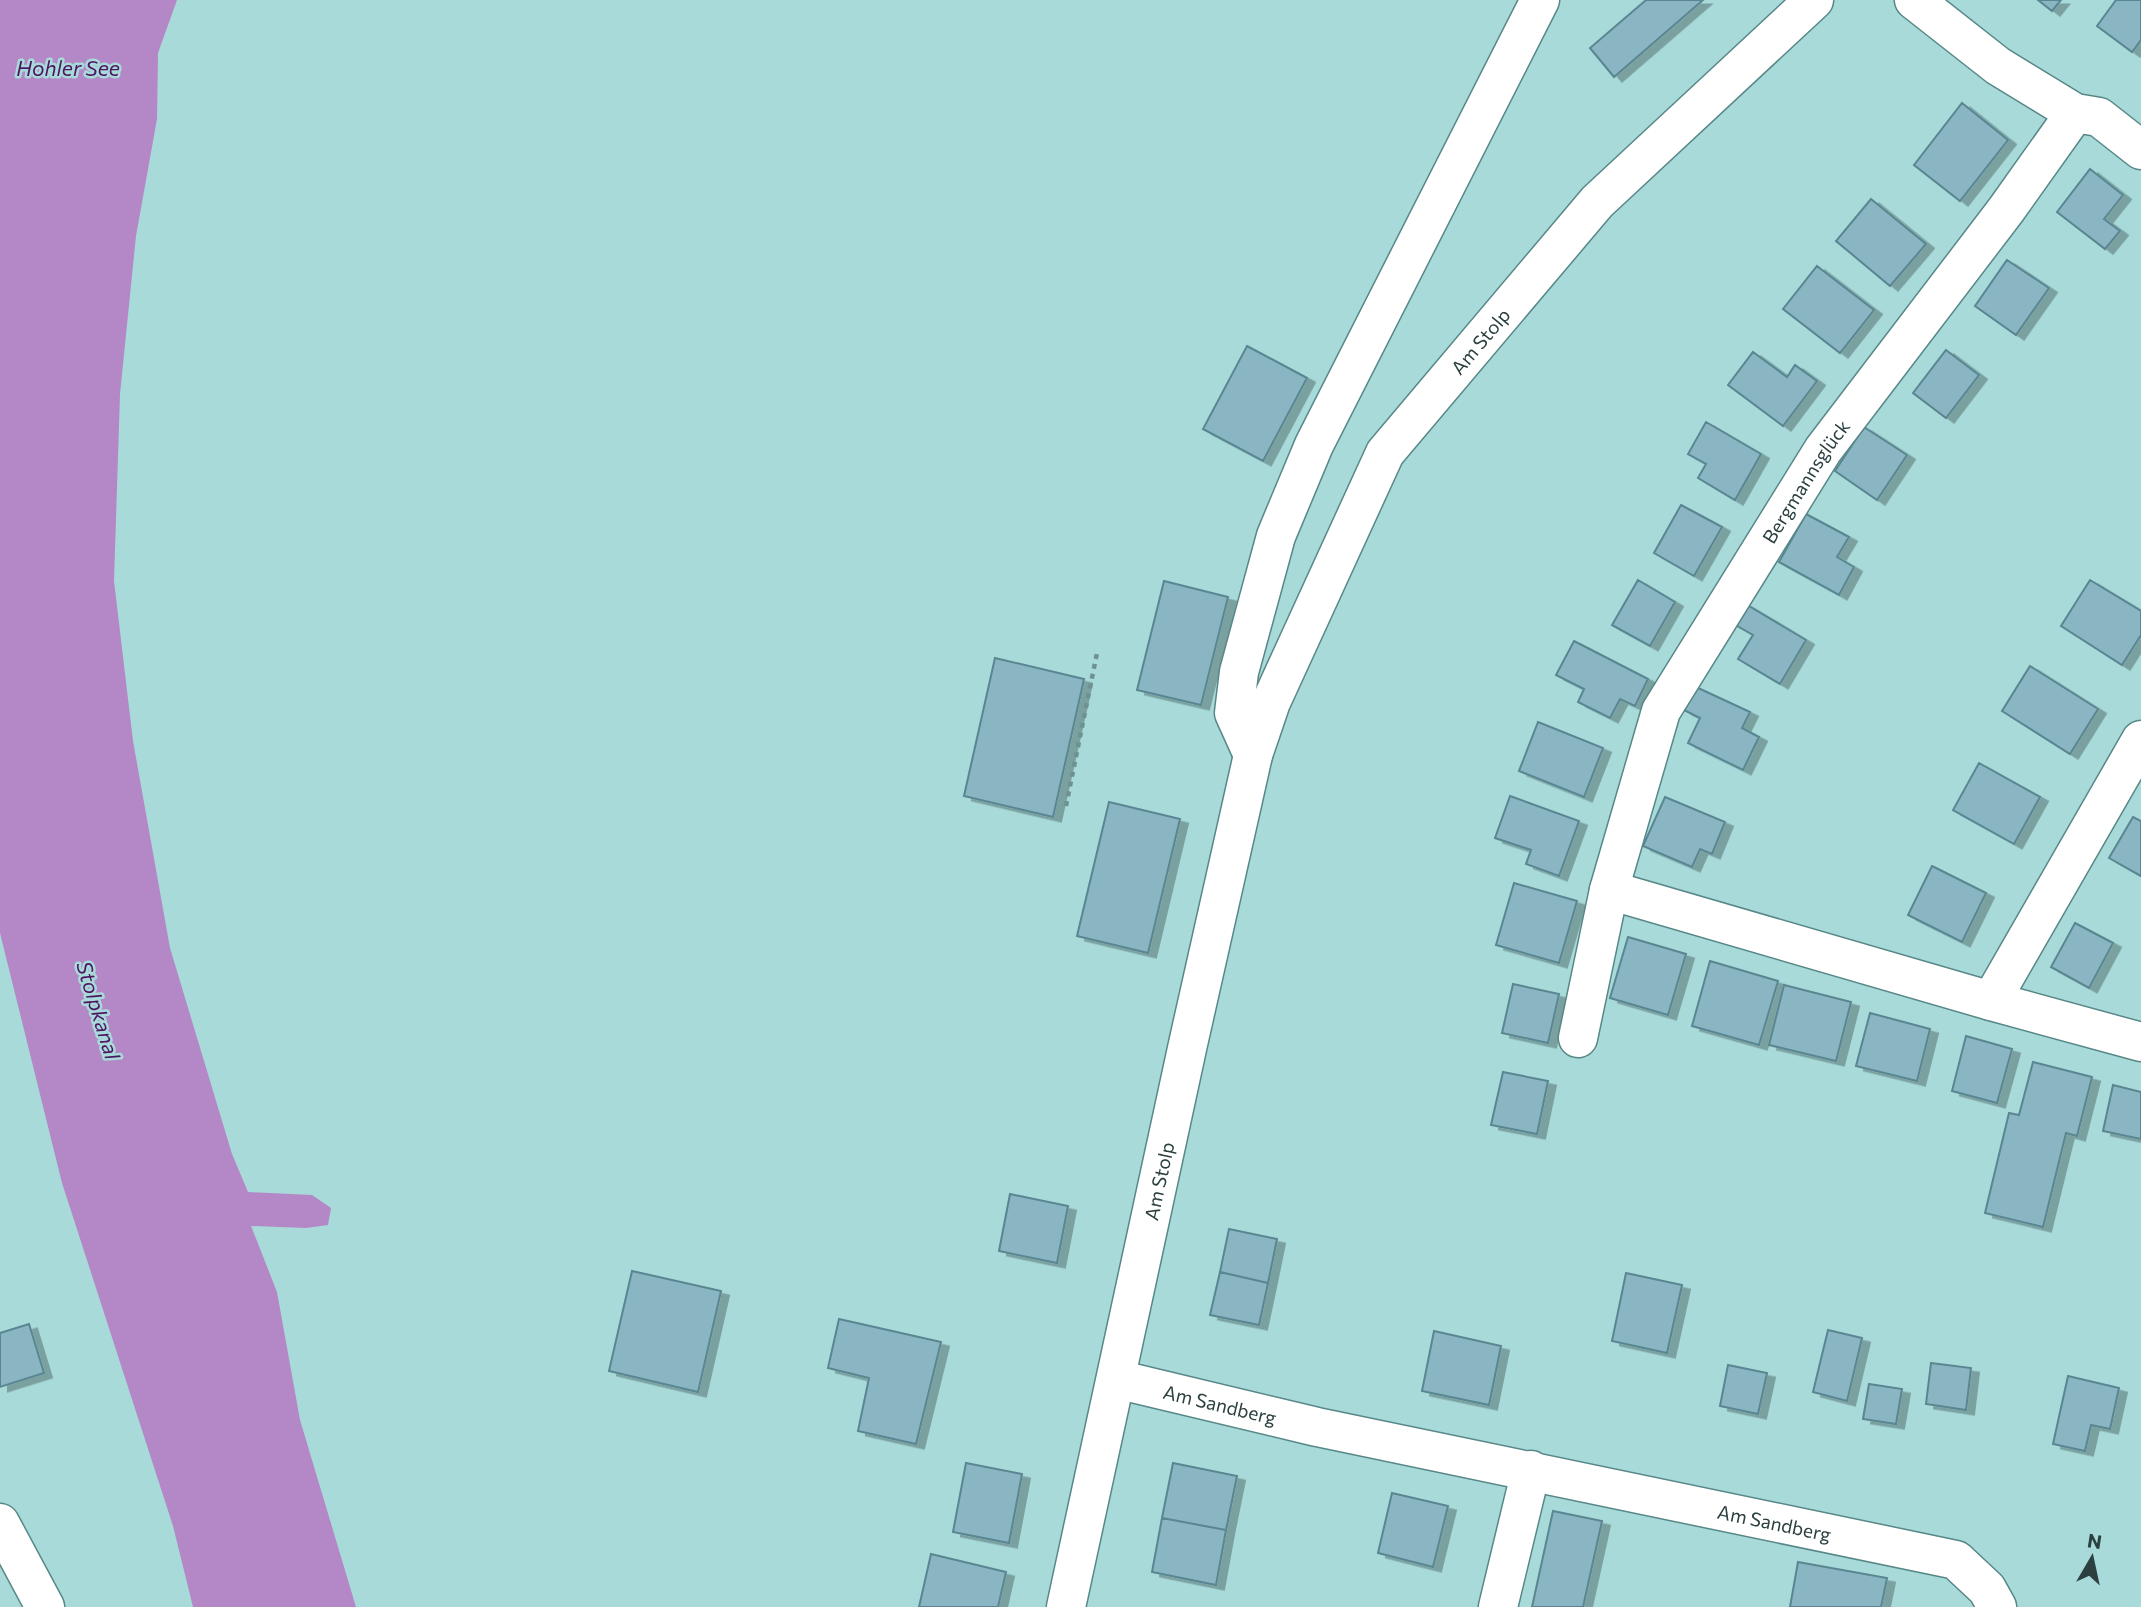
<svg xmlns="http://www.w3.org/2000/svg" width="2141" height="1607" font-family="Commissioner,sans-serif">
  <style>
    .water { fill: #b487c6 }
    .building { fill: #89b6c2; stroke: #5a8691; stroke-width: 2; filter: url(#shadow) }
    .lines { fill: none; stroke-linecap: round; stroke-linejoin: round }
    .minor-casing { stroke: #588787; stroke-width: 41 }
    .major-casing { stroke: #588787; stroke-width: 41 }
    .path { stroke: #6e9292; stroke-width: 4.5; stroke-dasharray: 5 5; stroke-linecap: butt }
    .minor { stroke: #fff; stroke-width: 38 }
    .major { stroke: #fff; stroke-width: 38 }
    .labels { text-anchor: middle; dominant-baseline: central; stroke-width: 5; stroke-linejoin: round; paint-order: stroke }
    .street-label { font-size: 19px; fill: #2c4040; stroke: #a8dada }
    .water-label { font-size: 21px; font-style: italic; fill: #4e1662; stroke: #a8dada }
  </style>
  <defs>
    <filter id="shadow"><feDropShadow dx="8" dy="4.5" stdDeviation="0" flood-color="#0004"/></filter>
  </defs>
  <rect width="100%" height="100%" fill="#a8dada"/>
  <!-- water -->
  <path class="water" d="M0,0H177L158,53L157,119L136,236L120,394L114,581L133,741L170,948L232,1154L248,1192L312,1195L331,1208L328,1225L306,1228L251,1226L277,1292L300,1420L356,1607H193L173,1526L62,1183L0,933Z"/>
  <!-- building -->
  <path class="building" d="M1646,0H1703L1614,77L1590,48Z
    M2038,0H2061L2052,11Z
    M2116,0H2141V40L2132,52L2097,26Z
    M1962,103L2008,140L1960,201L1914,165Z
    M2090,169L2123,195L2104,219L2120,231L2105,249L2057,212Z
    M1871,199L1926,244L1890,286L1836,241Z
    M2007,260L2049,288L2016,335L1975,306Z
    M1817,266L1874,310L1840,353L1783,309Z
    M1247,346L1307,378L1263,461L1203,429Z
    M1946,350L1979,375L1946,418L1913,393Z
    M1753,352L1787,377L1795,365L1817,381L1783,426L1728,385Z
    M1706,422L1761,454L1735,500L1698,478L1706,464L1688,454Z
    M1864,427L1907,455L1877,500L1835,471Z
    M1681,505L1722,527L1694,576L1654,553Z
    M1806,514L1849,537L1837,557L1854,567L1839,595L1779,562Z
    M1638,580L1675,602L1650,646L1612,625Z
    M2090,580L2141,611V635L2122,665L2061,626Z
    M1164,581L1228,597L1201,705L1137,690Z
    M1744,603L1806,640L1780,684L1738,659L1753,635L1732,623Z
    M1574,641L1648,679L1635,706L1620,699L1610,718L1578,702L1584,689L1556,675Z
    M995,658L1084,679L1053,817L964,796Z
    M2030,666L2098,709L2070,754L2002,711Z
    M1696,687L1750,712L1742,728L1759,737L1743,770L1688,743L1700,718L1684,710Z
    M1538,722L1603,748L1584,797L1519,771Z
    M1979,763L2040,797L2014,844L1953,810Z
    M1510,796L1579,821L1559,876L1526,864L1531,850L1495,838Z
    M1665,797L1725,822L1712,854L1700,849L1692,867L1643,846Z
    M1109,802L1180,819L1148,953L1077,936Z
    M2133,817L2141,821V876L2109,858Z
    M1932,866L1986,893L1962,942L1908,915Z
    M1514,883L1577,901L1559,963L1496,945Z
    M2075,923L2113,943L2089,988L2051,967Z
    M1628,937L1686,954L1668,1015L1610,998Z
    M1710,961L1778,981L1759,1045L1692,1026Z
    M1513,984L1559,994L1548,1043L1502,1033Z
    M1784,985L1851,1002L1836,1061L1769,1045Z
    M1870,1013L1930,1029L1917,1081L1856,1066Z
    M1966,1036L2012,1049L1997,1103L1952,1091Z
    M2033,1062L2092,1077L2077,1136L2066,1133L2043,1227L1985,1213L2009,1113L2019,1115Z
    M1503,1072L1548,1081L1537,1134L1491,1125Z
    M2113,1085L2141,1092V1139L2103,1131Z
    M1010,1194L1068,1206L1057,1263L999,1251Z
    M1229,1229L1277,1239L1268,1283L1220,1272Z
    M632,1271L721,1291L698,1392L609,1371Z
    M1220,1272L1268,1283L1259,1325L1210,1315Z
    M1626,1273L1682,1285L1667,1353L1612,1341Z
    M839,1319L941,1342L916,1444L858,1431L869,1378L828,1368Z
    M29,1324L44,1373L0,1387V1333Z
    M1828,1330L1862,1338L1847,1401L1813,1392Z
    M1434,1331L1501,1346L1489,1405L1422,1391Z
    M1931,1363L1971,1368L1966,1410L1926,1404Z
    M1728,1365L1767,1373L1758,1414L1720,1406Z
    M2068,1376L2119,1388L2110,1429L2091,1425L2085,1451L2053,1444Z
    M1869,1384L1902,1389L1896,1424L1863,1419Z
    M966,1463L1022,1474L1009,1543L953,1532Z
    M1173,1463L1237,1476L1226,1530L1162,1518Z
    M1392,1493L1448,1506L1433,1567L1378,1553Z
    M1553,1511L1602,1521L1583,1607H1532Z
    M1162,1518L1226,1530L1216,1585L1152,1572Z
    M931,1554L1006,1572L998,1607H919Z
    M1798,1562L1887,1578L1881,1607H1790Z"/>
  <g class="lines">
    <!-- minor casing -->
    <g class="minor-casing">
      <g id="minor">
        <path d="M1914,0L1998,66L2075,113L2099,117L2141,150"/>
        <path d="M1253,755L1234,713L1239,672L1276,536L1314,445L1540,0"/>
        <path d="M1609,890L1991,1001L2141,1042"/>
        <path d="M1991,1001L2141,740"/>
        <path id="s1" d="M1578,1038L1609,890L1661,711L1823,450L2006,210L2075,113"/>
        <path id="s2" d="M1116,1379L1317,1427L1956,1560L1987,1589L1997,1607"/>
        <path d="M0,1523L45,1607"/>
        <path d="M1498,1607L1531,1470"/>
      </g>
    </g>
    <!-- major casing -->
    <g class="major-casing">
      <g id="major">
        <path id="s3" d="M1066,1607L1188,1044L1253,755L1271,702L1385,453L1597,202L1814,0"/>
      </g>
    </g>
    <!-- path -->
    <path class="path" d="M1066,806L1097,653"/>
    <!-- minor -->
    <use href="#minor" class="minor"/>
    <!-- major -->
    <use href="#major" class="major"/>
  </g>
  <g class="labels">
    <!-- street labels -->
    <g class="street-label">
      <text stroke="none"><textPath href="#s3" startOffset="1349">Am Stolp</textPath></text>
      <text stroke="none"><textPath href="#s1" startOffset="609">Bergmannsglück</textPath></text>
      <text stroke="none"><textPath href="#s3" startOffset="436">Am Stolp</textPath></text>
      <text stroke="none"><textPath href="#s2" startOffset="107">Am Sandberg</textPath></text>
      <text stroke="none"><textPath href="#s2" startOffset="674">Am Sandberg</textPath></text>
    </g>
    <!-- water labels -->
    <g class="water-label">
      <text x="68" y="67">Hohler See</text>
      <text transform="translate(99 1010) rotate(73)">Stolpkanal</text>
    </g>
  </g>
  <!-- north arrow -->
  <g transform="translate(2092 1558) rotate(9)" stroke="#a8dada" stroke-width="5" paint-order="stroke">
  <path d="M0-5L12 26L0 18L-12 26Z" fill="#2c4040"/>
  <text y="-10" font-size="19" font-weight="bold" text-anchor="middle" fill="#2c4040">N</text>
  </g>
</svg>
